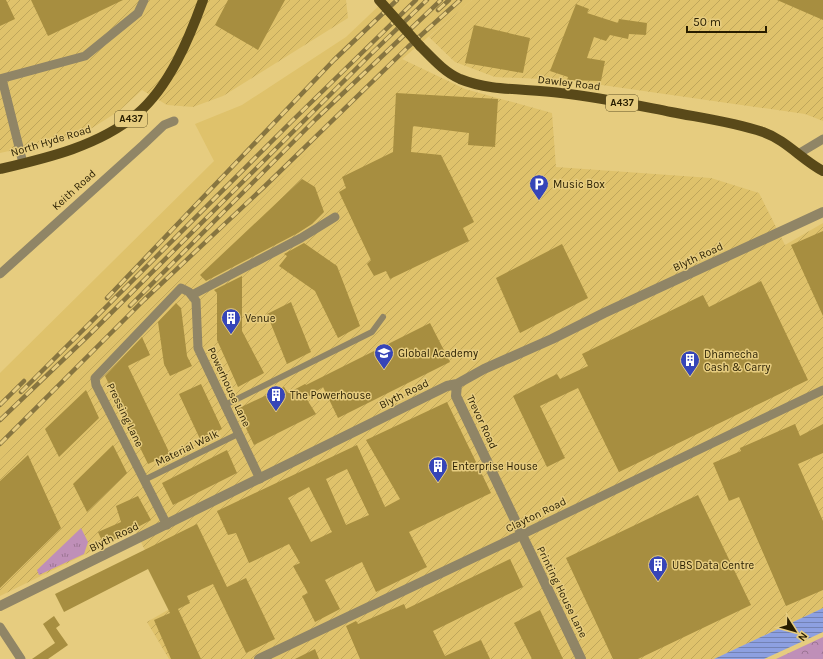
<svg xmlns="http://www.w3.org/2000/svg" width="823" height="659" font-family="Karla,sans-serif">
  <style>
    .built { fill: #dfc26b }
    .industrial { fill: url(#industrial-furrows) }
    .grass { fill: url(#grass-tufts) }
    .park { fill: url(#park-crowns) }
    .water { fill: url(#water-rules) }
    .building { fill: #a78e40; fill-rule: evenodd }
    .lines { fill: none; stroke-linecap: round; stroke-linejoin: round }
    .pedestrian { stroke: #908566; stroke-width: 6 }
    .minor { stroke: #908566; stroke-width: 9 }
    .tertiary { stroke: #908566; stroke-width: 10 }
    .primary { stroke: #594919; stroke-width: 10 }
    .rail-casing { stroke: #877540; stroke-width: 4.5 }
    .rail { stroke: #e6cc7f; stroke-width: 3; stroke-dasharray: 9; stroke-linecap: butt }
    .primary-bridge { stroke: #594919; stroke-width: 10 }
    .labels { text-anchor: middle; dominant-baseline: central; stroke-width: 3; stroke-linejoin: round; paint-order: stroke }
    .shield { fill: #e6cc7f; stroke: #605226; stroke-width: 1 }
    .shield-label { font-size: 10px; font-weight: bold; fill: #271d00 }
    .street-label { font-size: 11px; fill: #271d00; stroke: #e6cc7f }
    .poi-label { font-size: 11px; fill: #271d00; stroke: #e6cc7f; text-anchor: start }
  </style>
  <defs>
    <pattern id="industrial-furrows" width="10" height="10" patternUnits="userSpaceOnUse"><rect width="10" height="10" fill="#dfc26b"/><path d="M-1 1l2-2M0 10L10 0M9 11l2-2" fill="none" stroke="#bfa65b"/></pattern>
    <pattern id="grass-tufts" width="24" height="20" patternUnits="userSpaceOnUse"><rect width="24" height="20" fill="#bf8fb8"/><path d="M3 7l-1-3M5 7V3M7 7l1-3M15 17l-1-3M17 17v-4M19 17l1-3" fill="none" stroke="#9b7493"/></pattern>
    <pattern id="park-crowns" width="20" height="18" patternUnits="userSpaceOnUse"><rect width="20" height="18" fill="#bf8fb8"/><path d="M2 6a3 3 0 1 1 6 0M12 15a3 3 0 1 1 6 0" fill="none" stroke="#9b7493"/></pattern>
    <pattern id="water-rules" width="6" height="5" patternUnits="userSpaceOnUse"><rect width="6" height="5" fill="#8da0e1"/><path d="M0 2.5h6" fill="none" stroke="#7382b4"/></pattern>
  </defs>
  <rect width="100%" height="100%" fill="#e6cc7f"/>
  <!-- built -->
  <path class="built" d="M385,0H472L402,59L164,295L100,354L0,460V373L214,161L195,124L242,105L346,37Z"/>
  <!-- industrial -->
  <path class="industrial" d="M0,0H346L348,18L223,96L193,107L167,105L142,90L119,111L92,128L68,138L0,153Z
    M472,0H823V121L805,114L567,80L495,77L455,62L429,37Z
    M402,59L465,89L552,113L556,167L711,178L759,193L785,245L823,223V608L714,659H169L147,622L173,607L135,530L0,596V460L100,354L164,295Z"/>
  <!-- grass -->
  <path class="grass" d="M81,528L88,542L84,554L39,575L37,570Z"/>
  <!-- park -->
  <path class="park" d="M823,637V659H776Z"/>
  <!-- water -->
  <path class="water" d="M823,608V632L764,659H714Z"/>
  <!-- building -->
  <path class="building" d="M0,0H6L15,19L0,26Z
    M31,0H123L48,36Z
    M228,0H285L258,50L215,25Z
    M777,0H823V20Z
    M576,4L589,9L587,13L618,23L619,19L647,23L646,35L629,34L628,39L610,35L606,41L594,37L587,58L605,61L601,81L567,80L568,77L550,71Z
    M474,25L530,38L523,73L465,63Z
    M396,93L498,99L495,147L468,145L469,133L413,126L411,152L441,155L474,222L463,228L469,241L390,279L386,271L374,276L367,264L371,260L339,192L346,188L342,177L393,152Z
    M302,179L315,187L324,212L312,224L298,233L206,281L200,275Z
    M823,231V316L791,245Z
    M304,243L337,266L360,326L338,338L315,291L279,266L287,256L284,254Z
    M562,244L588,298L520,333L496,278Z
    M242,276V331L264,373L238,387L217,340V293L214,290Z
    M761,281L808,380L619,472L578,388L540,406L565,458L547,467L513,396L557,374L560,379L588,366L582,354L703,295L709,307Z
    M291,302L311,352L287,364L267,314Z
    M176,303L181,308L187,356L192,366L170,376L164,364L158,322Z
    M430,323L450,362L338,418L323,387L306,398L316,414L254,445L237,409L284,387L288,393L305,384L306,385Z
    M142,337L150,355L128,366L170,454L148,464L105,376Z
    M201,384L222,429L200,439L179,394Z
    M86,390L99,418L59,457L45,429Z
    M447,402L491,493L409,532L427,567L376,592L362,562L325,580L340,609L315,622L302,596L308,593L293,566L300,563L289,544L249,563L236,533L228,535L217,511L357,445L385,507L400,499L366,440ZM347,469L369,515L346,525L326,479ZM309,487L332,532L311,542L288,498Z
    M795,424L800,436L823,424V453L798,464L823,521V590L786,606L739,497L729,501L713,463L741,451L740,448Z
    M113,445L127,473L87,512L73,484Z
    M227,450L237,473L173,505L162,483Z
    M28,455L61,528L0,588V481Z
    M698,495L751,605L638,659H613L566,558Z
    M138,496L151,520L104,545L98,532L121,522L116,506Z
    M197,524L227,587L246,578L275,639L246,653L213,584L187,596L190,603L178,609L201,659H171L154,620L170,613L148,569L64,612L55,594Z
    M510,559L523,587L433,631L445,656L481,640L490,659H360L346,626L356,621L358,624L404,604L406,609Z
    M540,610L563,659H532L514,623Z
    M54,616L60,625L56,628L68,645L48,659H32L55,643L43,624Z
    M315,649L319,659H295Z"/>
  <g class="lines">
    <!-- pedestrian -->
    <path class="pedestrian" d="M225,405L372,332L383,317
      M144,480L238,434"/>
    <!-- minor -->
    <path class="minor" d="M0,79L85,56L138,13L144,0
      M2,79L23,163
      M798,154L823,139
      M0,274L143,145L164,125L174,121
      M192,295L301,238L335,217
      M167,525L96,385L95,378L181,288L189,292L196,301L198,348L260,479
      M521,535L823,390
      M0,627L21,659"/>
    <!-- tertiary -->
    <path class="tertiary" d="M457,384L456,396L581,659
      M0,606L447,386L457,384L484,369L552,339L604,313L823,212
      M259,659L521,535"/>
    <!-- primary -->
    <path class="primary" d="M420,46C432,58 444,72 460,79C492,92 527,88 561,93C598,97 635,105 671,112C702,118 733,122 763,132C786,140 802,160 823,171
      M0,169C47,158 99,146 137,114C169,87 189,39 203,0"/>
    <!-- rail casing -->
    <g class="rail-casing">
      <path id="rail" d="M438,10L449,0
        M107,298L334,60L397,0
        M130,306L316,119L441,0
        M21,392L291,122L416,0
        M0,405L24,381
        M0,420L89,335L370,55L427,0
        M0,444L144,300L265,186L408,47L460,0"/>
    </g>
    <!-- rail -->
    <use href="#rail" class="rail"/>
    <!-- primary-bridge -->
    <path class="primary-bridge" d="M379,0L420,46"/>
  </g>
  <!-- icons -->
  <defs>
    <g id="parking-pin" transform="scale(1)"><path d="M0 17L-7.5 6A9.5 9.5 0 1 1 7.5 6Z" fill="#3645b8" stroke="#e6cc7f"/><path d="M-3.5-5.5H1a3.5 3.5 0 0 1 0 7H-1V5.5H-3.5ZM-1-3.4V-.6H.8a1.4 1.4 0 0 0 0-2.8Z" fill="#fff"/></g>
    <g id="building-pin" transform="scale(1)"><path d="M0 17L-7.5 6A9.5 9.5 0 1 1 7.5 6Z" fill="#3645b8" stroke="#e6cc7f"/><path d="M-4-6H4V6H1V3H-1V6H-4ZM-2.5-4.3h1.7v1.8h-1.7ZM.8-4.3h1.7v1.8H.8ZM-2.5-1h1.7V.8h-1.7ZM.8-1h1.7V.8H.8Z" fill="#fff"/></g>
    <g id="school-pin" transform="scale(1)"><path d="M0 17L-7.5 6A9.5 9.5 0 1 1 7.5 6Z" fill="#3645b8" stroke="#e6cc7f"/><path d="M0-5L7-2L0 1L-7-2ZM-4 1L0 2.5L4 1V4Q0 6-4 4Z" fill="#fff"/></g>
  </defs>
  <g fill-rule="evenodd">
    <use href="#parking-pin" x="539" y="184"/>
    <use href="#building-pin" x="231" y="318"/>
    <use href="#school-pin" x="384" y="353"/>
    <use href="#building-pin" x="690" y="360"/>
    <use href="#building-pin" x="276" y="395"/>
    <use href="#building-pin" x="438" y="466"/>
    <use href="#building-pin" x="658" y="565"/>
  </g>
  <g class="labels">
    <!-- shield labels -->
    <g class="shield">
      <rect x="606" y="95" width="32" height="16" rx="3"/>
      <rect x="115" y="111" width="32" height="16" rx="3"/>
    </g>
    <g class="shield-label">
      <text x="622" y="103">A437</text>
      <text x="131" y="119">A437</text>
    </g>
    <!-- street labels -->
    <g class="street-label">
      <text transform="translate(569 83) rotate(7)">Dawley Road</text>
      <text transform="translate(51 141) rotate(-17)">North Hyde Road</text>
      <text transform="translate(74 190) rotate(-42)">Keith Road</text>
      <text transform="translate(698 257) rotate(-25)">Blyth Road</text>
      <text transform="translate(229 387) rotate(65)">Powerhouse Lane</text>
      <text transform="translate(404 394) rotate(-26)">Blyth Road</text>
      <text transform="translate(125 415) rotate(64)">Pressing Lane</text>
      <text transform="translate(482 422) rotate(65)">Trevor Road</text>
      <text transform="translate(187 448) rotate(-26)">Material Walk</text>
      <text transform="translate(536 515) rotate(-26)">Clayton Road</text>
      <text transform="translate(114 537) rotate(-26)">Blyth Road</text>
      <text transform="translate(562 592) rotate(64)">Printing House Lane</text>
    </g>
    <!-- poi labels -->
    <g class="poi-label">
      <text x="553" y="184">Music Box</text>
      <text x="245" y="318">Venue</text>
      <text x="398" y="353">Global Academy</text>
      <text x="704" y="354">Dhamecha<tspan x="704" dy="13">Cash &amp; Carry</tspan></text>
      <text x="290" y="395">The Powerhouse</text>
      <text x="452" y="466">Enterprise House</text>
      <text x="672" y="565">UBS Data Centre</text>
    </g>
  </g>
  <!-- north arrow -->
  <g transform="translate(795 631) rotate(127)" stroke="#e6cc7f" stroke-width="3" paint-order="stroke">
  <path d="M0-3L7 15L0 10L-7 15Z" fill="#271d00"/>
  <text y="-6" font-size="11" font-weight="bold" text-anchor="middle" fill="#271d00">N</text>
  </g>
  <!-- scale -->
  <path d="M687 26v6h79v-6" fill="none" stroke="#271d00" stroke-width="2"/>
  <text x="693" y="26" font-size="12" fill="#271d00" stroke="#e6cc7f" stroke-width="3" paint-order="stroke">50 m</text>
</svg>
